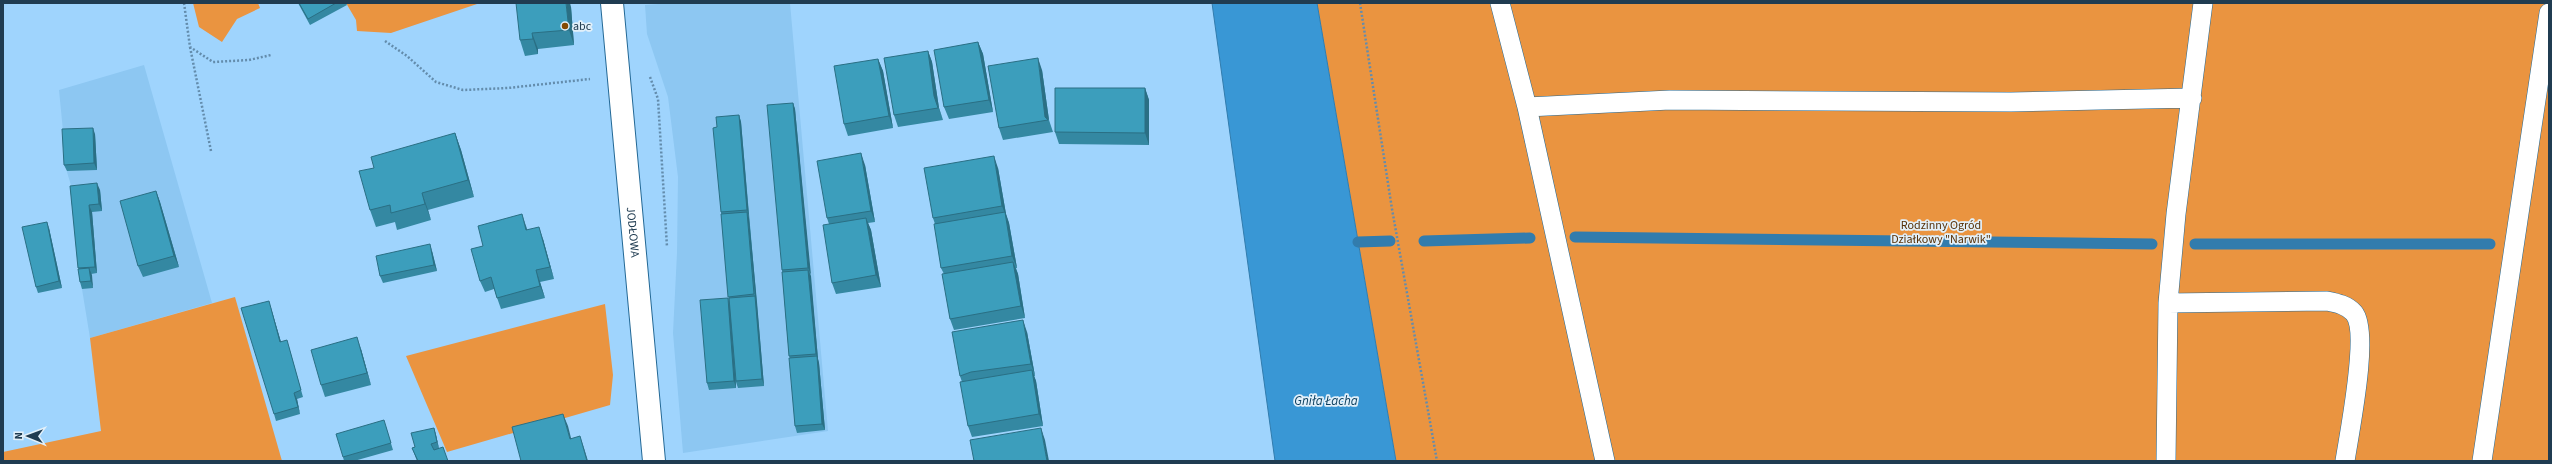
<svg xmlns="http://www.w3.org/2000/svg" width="2552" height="464" font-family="'Source Sans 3',sans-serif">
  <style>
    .built { fill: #8dc7f2 }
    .green { fill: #ea9440 }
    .water { fill: #3997d5; stroke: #327cad }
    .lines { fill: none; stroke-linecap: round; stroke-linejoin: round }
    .stream { stroke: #327cad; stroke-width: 11 }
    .lane-casing { stroke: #236895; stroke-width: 20 }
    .street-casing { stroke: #236895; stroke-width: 24 }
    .path { stroke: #638cac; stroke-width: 2.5; stroke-dasharray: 2 2; stroke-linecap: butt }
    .lane { stroke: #fff; stroke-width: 19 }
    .street { stroke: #fff; stroke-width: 22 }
    .wall { fill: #3488a2 }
    .shaded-wall { fill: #2a6f84 }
    .building { fill: #3c9ebc; stroke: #2a6f84 }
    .poi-dot { fill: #854a01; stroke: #e2f0fa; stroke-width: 1.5 }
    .labels { text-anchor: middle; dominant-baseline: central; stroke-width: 3.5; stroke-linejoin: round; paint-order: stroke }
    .poi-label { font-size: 12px; fill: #203c51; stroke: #e2f0fa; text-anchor: start }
    .park-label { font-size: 12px; fill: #563007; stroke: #e2f0fa }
    .street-label { font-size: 12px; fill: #203c51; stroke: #e2f0fa }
    .water-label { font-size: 13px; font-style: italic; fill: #0a3e5e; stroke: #e2f0fa }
  </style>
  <rect width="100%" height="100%" fill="#9fd4fd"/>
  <!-- built -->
  <path class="built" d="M672,3H790L828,431L683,453L673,333L677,253L678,177L668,97L647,34L645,5Z
    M144,65L212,303L90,338L82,289L73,192L67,172L59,90Z"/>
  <!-- green -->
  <path class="green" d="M193,3H258L260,8L237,19L222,42L199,27Z
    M346,3H480L391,33L357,31L356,20Z
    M1317,3H2549V461H1396Z
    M235,297L282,461H3V452L101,431L90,338Z
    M605,304L613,375L610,405L447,452L406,356Z"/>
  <!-- water -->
  <path class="water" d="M1212,3H1317L1396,461H1275Z"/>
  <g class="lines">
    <!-- stream -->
    <path class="stream" d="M1575,237L2152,244
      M1424,241L1530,238
      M1358,242L1390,241
      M2195,244H2490"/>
    <!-- lane casing -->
    <g class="lane-casing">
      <path id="lane" d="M1500,3L1527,107L1605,461
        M1527,107L1670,100L2011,102L2192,98
        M2168,303L2327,301C2337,303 2347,305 2354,313C2370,332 2349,434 2345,461
        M2166,461L2168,303L2176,214L2203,3
        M2482,461L2549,13"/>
    </g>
    <!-- street casing -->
    <g class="street-casing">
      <g id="street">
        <path id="s1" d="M612,3L654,461"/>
      </g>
    </g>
    <!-- path -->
    <path class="path" d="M184,3L190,47L213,62L249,60L271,55
      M1360,3L1392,209L1437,461
      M385,41L407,56L436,82L463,90L508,88L590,79
      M190,47L211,151
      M650,77L658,99L667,247"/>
    <!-- lane -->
    <use href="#lane" class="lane"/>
    <!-- street -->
    <use href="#street" class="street"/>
  </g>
  <!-- wall -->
  <path class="wall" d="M298,3H346L347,5L310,25Z
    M571,7L574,45L538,49V54L525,56L520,40Z
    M978,42L983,54L993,112L949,119L944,107Z
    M928,51L932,62L939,108L943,120L898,127L894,115Z
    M878,59L883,71L893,128L848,136L844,124Z
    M1042,70L1049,120L1053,132L1003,140L999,128Z
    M1145,88L1149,100V145L1059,144L1055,132Z
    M793,103L795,109L818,359L819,363L825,430L797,433L795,426L790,358L789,356L782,270Z
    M739,115L741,122L764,386L738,388L736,382V388L709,390L707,383L729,302L721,212L717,127Z
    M455,133L461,150L474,197L428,210L431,220L397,230L395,222L376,227L370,210L374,168Z
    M95,134L97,170L67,171L64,165Z
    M865,165L875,222L868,223L871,230L881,287L836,294L832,283L829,224L827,218Z
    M998,168L1006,214L1009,223L1017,268H1016L1018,274L1025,318L954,330L950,319L944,274L941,268L935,224L933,218Z
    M70,186L100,190L102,211L92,212L97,273L91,274L93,288L82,289L80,282Z
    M156,191L160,202L179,267L143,277L138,266Z
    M526,226L527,230L543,239L554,279L540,282L545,298L501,309L494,289L485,292L480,281L483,246Z
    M49,228L62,288L38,293L36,287Z
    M432,251L437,271L383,283L380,276Z
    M271,308L281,342L289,347L303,397L297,399L300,414L276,421L274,414Z
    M1027,332L1035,376H1034L1036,381L1043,426L972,437L968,426L962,382L960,376Z
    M361,349L371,385L325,397L321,385Z
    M386,427L393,450L354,461H344L343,457Z
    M434,428L436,435L439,448L448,461H417L412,448L415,447Z"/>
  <!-- shaded-wall -->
  <path class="shaded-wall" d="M566,3H570L571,7L574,45L569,30Z
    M532,33L538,49V54L533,39Z
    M978,42L983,54L993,112L989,100Z
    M928,51L932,62L939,108L943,120L934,96Z
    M1038,58L1042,70L1049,120L1045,117Z
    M878,59L883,71L893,128L889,116Z
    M1145,88L1149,100V145L1145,133Z
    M793,103L795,109L811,275L808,268Z
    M739,115L741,122L749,217L747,210Z
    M93,128L95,134L97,170L94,163Z
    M455,133L461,150L474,197L468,180Z
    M861,153L865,165L875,222L871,211Z
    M994,156L998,168L1006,214L1009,223L1017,268L1012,256L1006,216L1002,206Z
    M97,183L100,190L102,211L99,204Z
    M156,191L160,202L179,267L174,256Z
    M422,193L428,210L431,220L425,204Z
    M89,205L92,212L97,273L95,267Z
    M747,212L749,218L757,302L764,386L762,379L755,296Z
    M522,214L526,226L530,242L526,230Z
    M866,218L871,230L881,287L876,275Z
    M47,222L49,228L62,288L59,281Z
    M539,227L543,239L554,279L550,267Z
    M430,244L432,251L437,271L434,265Z
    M1013,262L1018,274L1025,318L1021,306Z
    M89,268L92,275L93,288L91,281Z
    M536,270L540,282L545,298L540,286Z
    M808,270L811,276L818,359L819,363L825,430L822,424L817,357L816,354Z
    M728,298L730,305L736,388L734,381Z
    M269,301L271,308L283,349L280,342Z
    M1023,320L1027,332L1035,376L1031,364Z
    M357,337L361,349L371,385L367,373Z
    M1032,370L1036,381L1043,426L1039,414Z
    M294,393L297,399L300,414Z
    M563,414L568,426L574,450L570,439Z
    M434,428L436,435L439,449L437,442Z
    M1041,428L1045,440L1049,461H1047Z
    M580,436L584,448L588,461H587Z"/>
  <!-- building -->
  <path class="building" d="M299,3H336L308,19Z
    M516,3H566L569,30L532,33L533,39L520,40Z
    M978,42L989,100L944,107L934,50Z
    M928,51L934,96L938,108L894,115L884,58Z
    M1038,58L1045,117L1048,120L999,128L988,66Z
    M878,59L889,116L844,124L834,66Z
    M1055,88H1145V133L1055,132Z
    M793,103L808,268L782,270L767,105Z
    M739,115L747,210L721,212L713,128L717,127L716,117Z
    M93,128L94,163L64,165L62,129Z
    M455,133L468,180L422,193L425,204L391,213L390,205L370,210L359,171L374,168L371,157Z
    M861,153L871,211L827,218L817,161Z
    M994,156L1002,206L933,218L924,168Z
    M97,183L99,204L89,205L95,267L78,268L70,186Z
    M156,191L174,256L138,266L120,201Z
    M747,212L754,294L728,297L721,214Z
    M1005,212L1012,256L941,268L934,224Z
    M522,214L526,230L539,227L550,267L536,270L540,286L497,298L491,277L480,281L471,249L483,246L478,226Z
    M866,218L876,275L832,283L823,225Z
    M47,222L59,281L36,287L22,227Z
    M430,244L434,265L380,276L376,256Z
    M1013,262L1021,306L950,319L942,274Z
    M89,268L91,281L80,282L78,269Z
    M808,270L816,354L789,356L782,272Z
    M755,296L762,379L736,381L729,298Z
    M728,298L734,381L707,383L700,300Z
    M269,301L280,342L287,340L301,390L294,393L298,407L274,414L241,308Z
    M1023,320L1031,364L971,372L960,376L952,332Z
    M357,337L367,373L321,385L311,350Z
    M817,356L822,424L795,426L789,358Z
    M1032,370L1039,414L968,426L960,382Z
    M563,414L570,439L580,436L587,461H521L512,427Z
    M384,420L391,443L343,457L336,434Z
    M434,428L437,442L431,444L434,450L443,447L448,461H418L412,448L415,447L411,433Z
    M1041,428L1047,461H974L970,440Z"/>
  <!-- markers -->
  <circle class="poi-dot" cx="565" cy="26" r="4"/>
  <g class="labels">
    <!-- poi labels -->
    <g class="poi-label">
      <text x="573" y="26">abc</text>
    </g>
    <!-- park labels -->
    <g class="park-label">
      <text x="1941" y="225">Rodzinny Ogród<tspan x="1941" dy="14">Działkowy "Narwik"</tspan></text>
    </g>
    <!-- street labels -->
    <g class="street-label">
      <text stroke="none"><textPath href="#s1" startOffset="230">JODŁOWA</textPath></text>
    </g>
    <!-- water labels -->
    <g class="water-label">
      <text x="1326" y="401">Gniła Łacha</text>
    </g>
  </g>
  <!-- border -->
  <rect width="2552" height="464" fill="none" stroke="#203c51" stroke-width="8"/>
  <!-- north arrow -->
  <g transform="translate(28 436) rotate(271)" stroke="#e2f0fa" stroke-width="3" paint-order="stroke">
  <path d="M0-3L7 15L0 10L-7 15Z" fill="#203c51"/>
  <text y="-6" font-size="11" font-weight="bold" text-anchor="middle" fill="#203c51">N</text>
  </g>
</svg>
